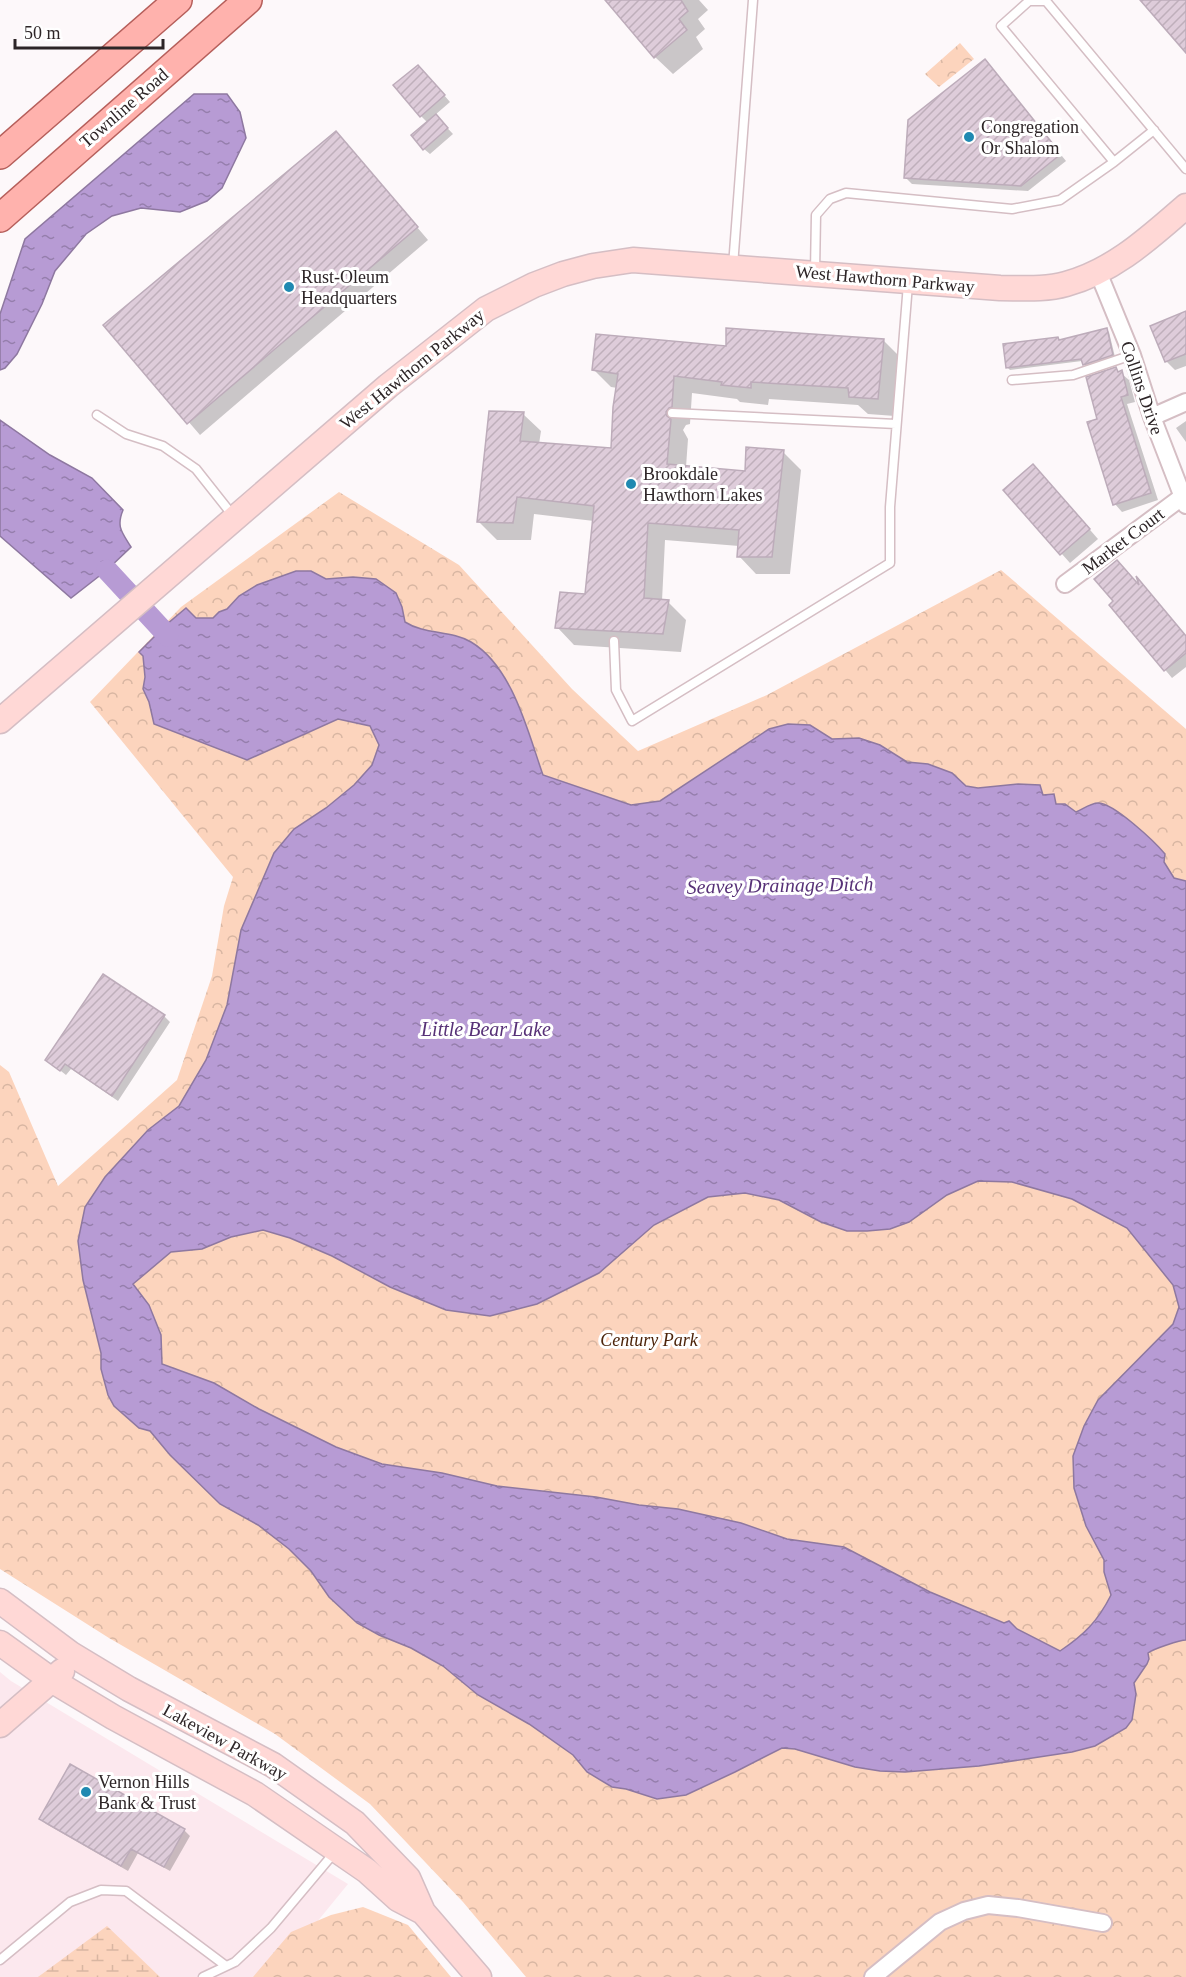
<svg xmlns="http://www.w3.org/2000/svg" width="1186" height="1977" font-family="Georgia,serif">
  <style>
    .built { fill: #fce8ee }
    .wetland { fill: url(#wetland-marsh) }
    .park { fill: url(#park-crowns) }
    .water { fill: url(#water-ripples); stroke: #8e78a0; stroke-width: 1.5; fill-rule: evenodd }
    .shadow { fill: #0003 }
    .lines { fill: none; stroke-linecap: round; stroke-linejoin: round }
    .canal { stroke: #b79bd4; stroke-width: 21 }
    .building { fill: url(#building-hatch); stroke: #bdacba; stroke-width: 1.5 }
    .lane-casing { stroke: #d5bec4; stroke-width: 11 }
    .street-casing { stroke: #d5bec4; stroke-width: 20 }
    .secondary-casing { stroke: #d5bec4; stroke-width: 27 }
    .primary-casing { stroke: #b65f5b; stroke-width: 30 }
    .lane { stroke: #fff; stroke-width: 8 }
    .street { stroke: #fff; stroke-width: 16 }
    .secondary { stroke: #ffd8d6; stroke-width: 24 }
    .primary { stroke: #ffb2ad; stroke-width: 27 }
    .poi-dot { fill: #1f89b1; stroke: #fff; stroke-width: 2 }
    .labels { text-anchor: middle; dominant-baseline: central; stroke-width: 6; stroke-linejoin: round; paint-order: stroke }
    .street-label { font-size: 18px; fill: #2d2527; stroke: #fff }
    .poi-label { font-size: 18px; fill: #2d2527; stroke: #fff; text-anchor: start }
    .park-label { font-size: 18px; font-style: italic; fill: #4d250b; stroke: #fff }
    .water-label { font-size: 20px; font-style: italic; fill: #573177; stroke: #fff }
  </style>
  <defs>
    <pattern id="wetland-marsh" width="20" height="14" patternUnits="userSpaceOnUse" patternTransform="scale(1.5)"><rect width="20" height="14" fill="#fcd4bd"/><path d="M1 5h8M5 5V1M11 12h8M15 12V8" fill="none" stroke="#d8b6a2"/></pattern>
    <pattern id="park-crowns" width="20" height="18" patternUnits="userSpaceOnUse" patternTransform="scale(1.5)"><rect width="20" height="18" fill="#fcd4bd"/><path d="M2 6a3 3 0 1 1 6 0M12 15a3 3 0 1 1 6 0" fill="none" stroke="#d8b6a2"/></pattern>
    <pattern id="water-ripples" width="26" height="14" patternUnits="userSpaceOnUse" patternTransform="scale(1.5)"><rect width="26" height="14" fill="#b79bd4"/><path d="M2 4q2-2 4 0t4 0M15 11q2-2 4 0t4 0" fill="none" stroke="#957eac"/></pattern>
    <pattern id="building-hatch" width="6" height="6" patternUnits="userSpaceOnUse" patternTransform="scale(1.5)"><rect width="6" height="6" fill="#deccda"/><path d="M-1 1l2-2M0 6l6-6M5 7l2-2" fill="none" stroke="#bfafbb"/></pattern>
  </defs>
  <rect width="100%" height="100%" fill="#fdf8fa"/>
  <!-- built -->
  <path class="built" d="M0,1672L11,1681L348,1884L272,1977H0Z"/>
  <!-- wetland -->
  <path class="wetland" d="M107,1926L160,1977H38Z"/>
  <!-- park -->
  <path class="park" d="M960,43L974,59L939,87L925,74Z
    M339,492L459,565L572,689L638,751L767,695L1001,570L1186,729V1977H526L463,1902L370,1804L275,1734L109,1638L0,1569V1065L9,1072L58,1186L177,1080L212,976L224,906L233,877L90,702L181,607Z
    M363,1907L408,1925L451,1977H253L291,1932L331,1915Z"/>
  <!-- water -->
  <path class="water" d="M194,94H227L240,112L246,138L222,188L207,201L180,212L141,208L112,216L86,234L55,271L42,304L17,354L5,368L0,370V314L25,239Z
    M0,420L50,455L92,478L123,510C116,527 122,532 131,547L107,570L71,598L0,536Z
    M296,571H311L326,579L353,577L376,579L396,593L402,607L405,622C425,635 451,630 471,642C513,667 528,733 543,775L631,805L660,801L769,729L788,724L810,725L832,739L859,738L880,745L907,762L928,764L952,773L966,786L978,788L1018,784L1040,785L1043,795L1054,794L1056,804H1065L1076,812C1083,809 1091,803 1098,803C1114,803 1155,842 1165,854L1164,862L1174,878L1186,881V1640C1180,1640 1153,1649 1148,1653L1149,1659L1147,1664L1134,1683L1136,1694L1132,1720L1126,1728L1095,1746L1072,1752L979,1766L905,1772L880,1771L855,1767L795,1749L782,1748L735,1772L686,1795L657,1799L626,1789L612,1787L587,1772L573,1755L529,1724L478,1695L443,1666L411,1648L379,1635L357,1623L329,1597L311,1571L289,1549L258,1525L220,1504L170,1455L150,1431L139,1428L114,1406L108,1395L101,1369V1353L83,1280L78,1241L85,1207L105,1177L148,1130L179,1106L206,1060L227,1005L241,930L274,853L294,829L326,808L354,785L372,765L379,745L370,726L338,719L247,760L154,724L149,702L143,689L145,677L143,656L139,652L159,632L166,639L172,634L166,625L186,608L196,618H213L219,612L227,609L239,596L257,585ZM978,1181L1012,1182L1072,1199L1127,1228L1173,1285L1179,1307L1173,1324L1098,1400L1084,1426L1073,1456L1074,1488L1086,1526L1104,1560V1572L1111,1595C1098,1621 1084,1635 1060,1651L1017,1629L1009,1621L1004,1623L930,1592L844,1547L787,1539L741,1523L678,1509L639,1505L596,1497L497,1486L442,1473L382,1464L336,1447L259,1409L214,1383L162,1364L161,1335L149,1305L133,1284L171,1252L202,1249L231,1237L263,1230L290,1238L332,1256L390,1287L446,1310L490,1316L537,1304L599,1273L654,1225L708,1197L745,1193L779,1200L821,1222L847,1231H867L890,1229L909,1222L947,1195Z"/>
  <!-- shadow -->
  <path class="shadow" d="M607,0H699L708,10L698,19L705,29L696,37L703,49L673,74L655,57Z
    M990,67L1066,161L1028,191L912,184L906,178Z
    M424,72L450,102L435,115L453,134L430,154L424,149L428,123L421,116Z
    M347,145L428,240L200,435L105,325Z
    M1186,312V366L1175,370L1166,361Z
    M1106,329L1109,332L1115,357L1087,367L1082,361L1010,370L1007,367L1060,341Z
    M883,340L901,358L895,416L868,414L858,405L769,399L768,405L740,402L737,399L692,393L690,424L686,425L683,430L688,439L686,467L746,472L783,452L801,470L790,574H756L739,556V546L665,540L662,601L668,602L686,620L681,652L574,645L557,627L587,596L594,521L534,514L531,540H497L479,522L523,414L541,431L539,444L612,449L618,388L611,387L593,369L727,348Z
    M1116,369L1129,380L1135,402L1127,404L1158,500L1122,512L1115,504L1099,420Z
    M1186,421V442L1176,428Z
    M1042,475L1098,539L1070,563L1005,490Z
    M1115,601L1186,637V667L1172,678L1111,605Z
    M164,1016L170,1022L118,1101L71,1069L66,1075L47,1060Z
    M41,1819L184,1830L190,1836L170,1871L138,1853L128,1871L46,1824Z"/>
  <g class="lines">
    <!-- canal -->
    <path class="canal" d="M107,570L168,636"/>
  </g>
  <!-- building -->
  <path class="building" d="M605,0H681L688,11L679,19L687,30L654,58Z
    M1140,0H1186V53Z
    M985,59L1061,154L1021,186L904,178L908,120Z
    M418,65L445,95L420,117L393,85Z
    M436,114L448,128L423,150L411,135Z
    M336,131L418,227L187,424L103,325Z
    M1186,311V354L1165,362L1150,326Z
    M726,328L884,339L878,399L849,397L848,388L751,382V388L721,385L722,382L674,376L672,407L669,408L666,412L667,416L671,419L667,464L745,471L746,447L784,450L772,557H737L739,530L648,523L644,598L669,600L663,634L555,628L560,592L585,594L594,506L517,497L513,523L477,522L489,411L524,412L520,441L611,448L613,407L618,374L592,370L596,334L726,346Z
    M1107,328L1113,355L1083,365L1081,359L1006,368L1003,344L1058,337L1059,340Z
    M1116,367L1118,372L1122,370L1128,395L1121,397L1151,493L1113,505L1087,422L1097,419L1086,377Z
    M1033,464L1090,529L1060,555L1003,490Z
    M1117,560L1139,585L1136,576L1186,636V653L1164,671L1109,605L1113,601L1094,579Z
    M103,974L165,1015L112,1096L65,1064L60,1071L45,1060Z
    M70,1764L185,1829L164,1867L131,1849L121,1866L39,1819Z"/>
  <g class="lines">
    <!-- lane casing -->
    <g class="lane-casing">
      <path id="lane" d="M1114,162L1001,26L1029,1H1046L1186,169
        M733,266L753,0
        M815,272L816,215L830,199L846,193L1012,209L1060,200L1114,162L1154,130
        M1012,380L1073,375L1132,355
        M672,413L896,424
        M97,415L126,434L163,446L196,469L234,517
        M614,641L616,690L632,721L890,563V507L908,284
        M0,1960L70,1902L101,1890L126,1891L226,1966
        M203,1977L235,1962L271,1928L334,1853"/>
    </g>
    <!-- street casing -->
    <g class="street-casing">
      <path id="street" d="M1098,272L1132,355L1152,417L1186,505
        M1152,417L1186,402
        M1065,584L1182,497
        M873,1977L940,1922L964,1911L988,1905L1018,1908L1103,1923"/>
    </g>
    <!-- secondary casing -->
    <g class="secondary-casing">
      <path id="secondary" d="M0,721L388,386L486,309L534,285L563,274L593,266L633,260L1000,288C1022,288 1045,290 1066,284C1114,271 1149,238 1186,206
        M0,1601L71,1654L129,1689L273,1765L355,1823L408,1878L423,1912L479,1977
        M0,1643L53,1681L113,1717L255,1794L367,1871L398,1899L423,1912
        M0,1725L62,1671"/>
    </g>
    <!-- primary casing -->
    <g class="primary-casing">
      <path id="primary" d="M0,155L178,0
        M0,218L248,0"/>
    </g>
    <!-- lane -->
    <use href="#lane" class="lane"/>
    <!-- street -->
    <use href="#street" class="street"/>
    <!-- secondary -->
    <use href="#secondary" class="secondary"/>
    <!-- primary -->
    <use href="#primary" class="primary"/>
  </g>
  <!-- markers -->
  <g class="poi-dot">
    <circle cx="969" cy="137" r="6"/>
    <circle cx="289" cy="287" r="6"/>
    <circle cx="631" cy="484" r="6"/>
    <circle cx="86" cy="1792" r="6"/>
  </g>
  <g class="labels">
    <!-- street labels -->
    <g class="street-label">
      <text transform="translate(124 108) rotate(-41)">Townline Road</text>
      <text transform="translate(885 279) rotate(5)">West Hawthorn Parkway</text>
      <text transform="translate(412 369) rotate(-39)">West Hawthorn Parkway</text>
      <text transform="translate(1142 388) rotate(71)">Collins Drive</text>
      <text transform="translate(1123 541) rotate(-37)">Market Court</text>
      <text transform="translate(225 1742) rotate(29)">Lakeview Parkway</text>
    </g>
    <!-- poi labels -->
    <g class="poi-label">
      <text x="981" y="127">Congregation<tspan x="981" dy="21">Or Shalom</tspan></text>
      <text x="301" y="277">Rust-Oleum<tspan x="301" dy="21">Headquarters</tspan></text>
      <text x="643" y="474">Brookdale<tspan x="643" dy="21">Hawthorn Lakes</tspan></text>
      <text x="98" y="1782">Vernon Hills<tspan x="98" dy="21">Bank &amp; Trust</tspan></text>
    </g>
    <!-- park labels -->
    <g class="park-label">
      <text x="649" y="1340">Century Park</text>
    </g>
    <!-- water labels -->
    <g class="water-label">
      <text transform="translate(780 885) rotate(-1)">Seavey Drainage Ditch</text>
      <text x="486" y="1029">Little Bear Lake</text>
    </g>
  </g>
  <!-- scale -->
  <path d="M15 39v9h148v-9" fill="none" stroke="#2d2527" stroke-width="3"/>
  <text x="24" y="39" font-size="18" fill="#2d2527" stroke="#ffffff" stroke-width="4.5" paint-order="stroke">50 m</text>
</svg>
